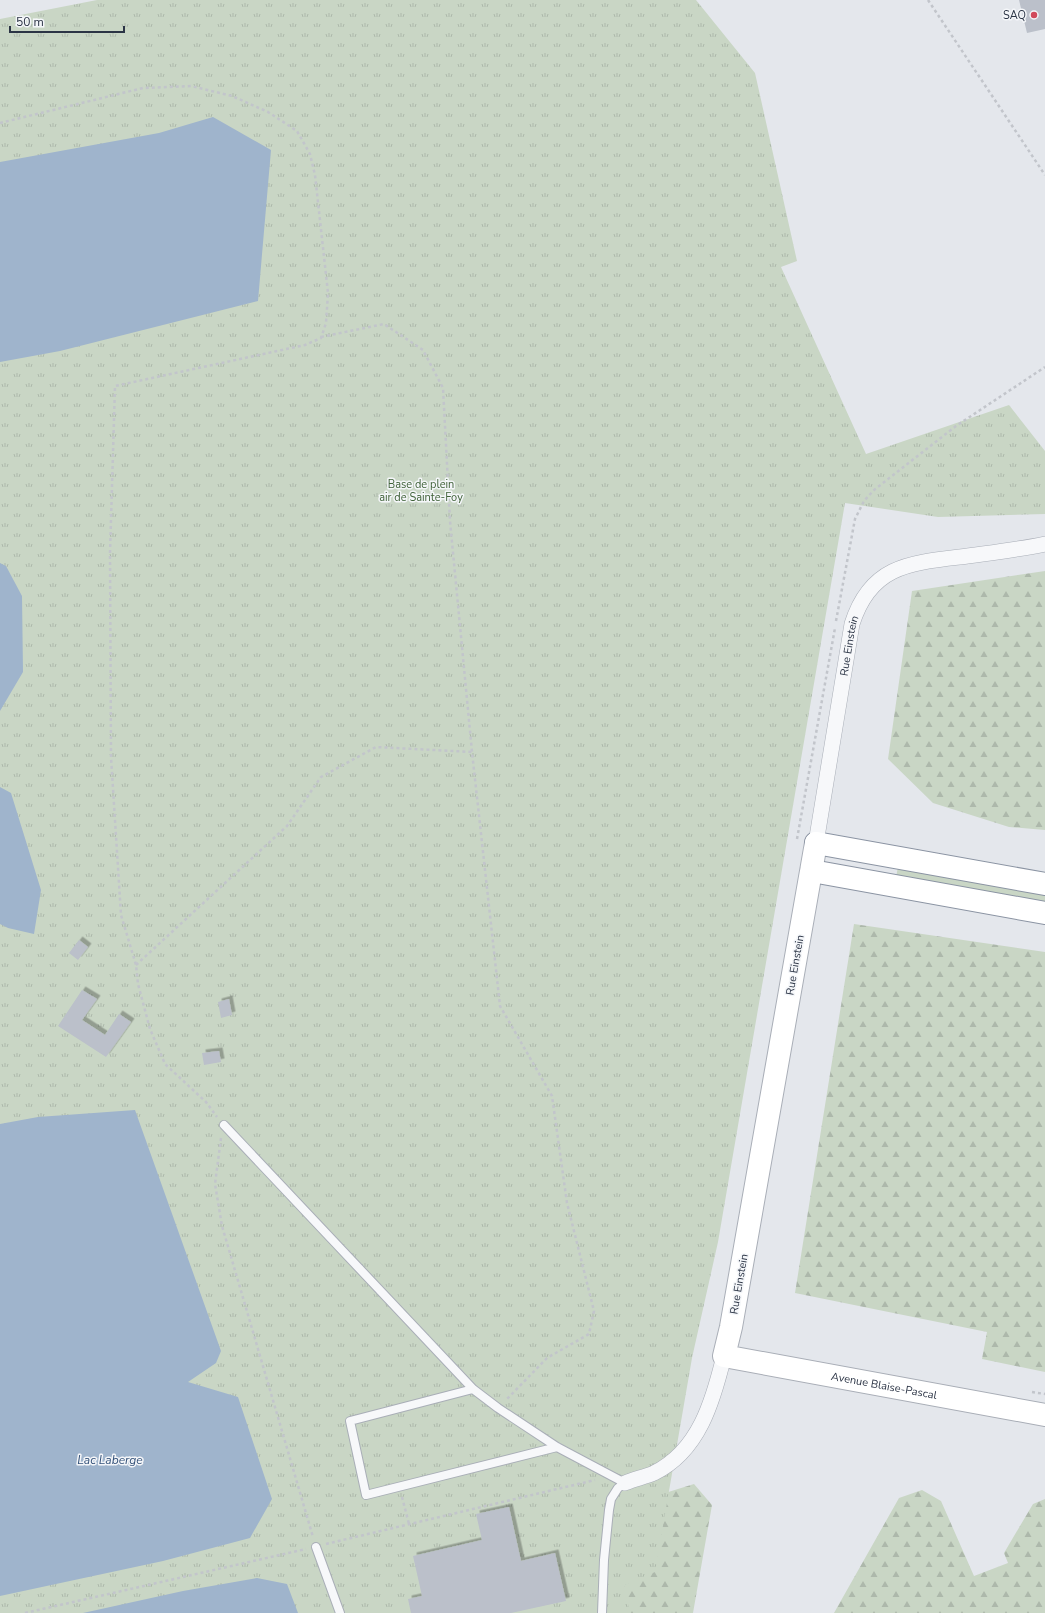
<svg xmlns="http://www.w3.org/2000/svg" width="1045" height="1613" font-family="'Nunito Sans',sans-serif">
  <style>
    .green { fill: #c9d6c5 }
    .forest { fill: url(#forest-firs) }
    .park { fill: url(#park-tufts) }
    .water { fill: #9fb4cc }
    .building { fill: #bbc0ca; filter: url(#shadow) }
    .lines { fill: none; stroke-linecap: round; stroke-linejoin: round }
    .lane-casing { stroke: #a9aeb7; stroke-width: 10 }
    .street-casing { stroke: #a9aeb7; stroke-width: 16 }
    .secondary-casing { stroke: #a9aeb7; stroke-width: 24 }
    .highway-casing { stroke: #8b94a3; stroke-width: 24 }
    .path { stroke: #c2c5cb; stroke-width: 2.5; stroke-dasharray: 3 3; stroke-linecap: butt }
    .lane { stroke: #f7f8fa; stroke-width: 8 }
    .street { stroke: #f7f8fa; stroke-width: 15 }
    .secondary { stroke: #fff; stroke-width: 22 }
    .highway { stroke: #fff; stroke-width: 22 }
    .poi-dot { fill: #d1495b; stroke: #f4f6f9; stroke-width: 1.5 }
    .labels { text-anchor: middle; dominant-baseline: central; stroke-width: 3; stroke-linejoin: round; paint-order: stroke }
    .poi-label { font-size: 11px; fill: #2b3445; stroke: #f4f6f9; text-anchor: end }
    .park-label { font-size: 11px; fill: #3f6138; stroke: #f4f6f9 }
    .street-label { font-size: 11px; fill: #2b3445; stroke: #f4f6f9 }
    .water-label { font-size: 12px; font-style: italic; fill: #34527a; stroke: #f4f6f9 }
  </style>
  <defs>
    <pattern id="forest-firs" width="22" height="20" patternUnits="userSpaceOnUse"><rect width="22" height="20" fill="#c9d6c5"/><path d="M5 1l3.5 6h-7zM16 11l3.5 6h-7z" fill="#adb8ab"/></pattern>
    <pattern id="park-tufts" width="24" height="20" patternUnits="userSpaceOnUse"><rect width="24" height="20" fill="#c9d6c5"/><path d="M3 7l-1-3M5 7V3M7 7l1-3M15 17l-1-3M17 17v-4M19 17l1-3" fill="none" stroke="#adb8ab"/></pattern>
    <filter id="shadow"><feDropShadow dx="3.5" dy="-3.5" stdDeviation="0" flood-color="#0004"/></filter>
  </defs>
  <rect width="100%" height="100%" fill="#e4e7ec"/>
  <!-- green -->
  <path class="green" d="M898,867L1045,894V902L896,877Z"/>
  <!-- forest -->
  <path class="forest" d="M1045,571V830L1009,827L933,803L888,759L912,591Z
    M854,924L1045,952V1372L982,1359L987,1332L795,1293Z
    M694,1484L712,1505L693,1613H621L633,1503Z
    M922,1490L941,1501L974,1576L1008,1563L1004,1553L1033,1504L1045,1499V1613H834L899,1498Z"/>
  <!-- park -->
  <path class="park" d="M97,0H696L755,73L797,261L781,267L866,454L1009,405L1045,451V514L938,517L845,503L718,1242L692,1358L655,1572L624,1585L630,1613H0V19Z"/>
  <!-- water -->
  <path class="water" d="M213,117L271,150L258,301L60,351L0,362V162L159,133Z
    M0,563L6,566L22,596L23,672L0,711Z
    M0,787L11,793L41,890L34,934L8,928L0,924Z
    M135,1110L221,1351L216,1363L188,1382L238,1397L272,1499L250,1538L163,1561L0,1596V1124L38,1117Z
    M257,1578L287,1584L298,1613H83L183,1591Z"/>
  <!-- building -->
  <path class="building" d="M1019,0H1045V29L1027,33Z
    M79,940L88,947L78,960L69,953Z
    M82,990L97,999L82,1020L105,1035L119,1014L131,1022L106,1057L58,1026Z
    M229,999L232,1015L221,1018L218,1002Z
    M219,1051L221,1062L204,1065L202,1053Z
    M509,1507L521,1561L555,1553L566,1601L511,1613H411L408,1599L422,1596L413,1556L482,1540L476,1514Z"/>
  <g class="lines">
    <!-- lane casing -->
    <g class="lane-casing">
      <path id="lane" d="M224,1125L473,1389
        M557,1447L366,1495L350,1421L473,1389L498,1408L557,1447L625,1483L618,1488L611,1499L609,1510L604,1560L602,1613
        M316,1547L340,1613"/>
    </g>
    <!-- street casing -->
    <g class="street-casing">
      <g id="street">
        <path id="s1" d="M816,843L852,624C870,567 907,563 960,557C988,553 1017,550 1045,544"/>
        <path d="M625,1483C634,1479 645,1477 654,1473C699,1451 713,1401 724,1356"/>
      </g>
    </g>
    <!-- secondary casing -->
    <g class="secondary-casing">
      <g id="secondary">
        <path id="s2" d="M816,843L731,1327L724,1356L1045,1415"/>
      </g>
    </g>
    <!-- highway casing -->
    <g class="highway-casing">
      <path id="highway" d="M816,843L1045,884
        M812,871L1045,913"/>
    </g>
    <!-- path -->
    <path class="path" d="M928,0L1045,175
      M0,123L143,88L191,86L232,96L268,112L297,131L310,154L315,175L328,293L326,323L321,338L305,345L115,386L110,553L111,757L121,915L136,965L138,984L150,1029L165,1064L206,1102L217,1117
      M321,337L384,324L423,350L443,388L450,521L472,752L500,1006L552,1096L567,1203L594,1311L589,1334L547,1358L506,1400
      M836,621L855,519L864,501L874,490L956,426L1045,367
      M797,839L835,628
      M136,965L287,826L321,777L376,747L472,752
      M221,1138L215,1184L222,1226L313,1537
      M1032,1392L1045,1394
      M402,1497L409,1524
      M326,1544L595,1480
      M25,1613L306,1549"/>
    <!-- lane -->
    <use href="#lane" class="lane"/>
    <!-- street -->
    <use href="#street" class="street"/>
    <!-- secondary -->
    <use href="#secondary" class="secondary"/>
    <!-- highway -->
    <use href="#highway" class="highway"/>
  </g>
  <!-- markers -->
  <circle class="poi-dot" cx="1034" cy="15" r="4"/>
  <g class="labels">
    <!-- poi labels -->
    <g class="poi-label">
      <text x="1026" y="15">SAQ</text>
    </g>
    <!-- park labels -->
    <g class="park-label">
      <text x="421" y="484">Base de plein<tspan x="421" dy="13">air de Sainte-Foy</tspan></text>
    </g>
    <!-- street labels -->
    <g class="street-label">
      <text stroke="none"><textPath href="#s1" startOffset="200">Rue Einstein</textPath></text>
      <text transform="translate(795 965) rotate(-80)">Rue Einstein</text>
      <text transform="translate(739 1284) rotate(-80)">Rue Einstein</text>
      <text stroke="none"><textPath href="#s2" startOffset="684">Avenue Blaise-Pascal</textPath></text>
    </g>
    <!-- water labels -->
    <g class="water-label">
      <text x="110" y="1460">Lac Laberge</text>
    </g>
  </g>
  <!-- scale -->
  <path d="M10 26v6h114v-6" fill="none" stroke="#2b3445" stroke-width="2"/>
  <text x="16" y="26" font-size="12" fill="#2b3445" stroke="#f4f6f9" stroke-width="3" paint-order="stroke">50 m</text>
</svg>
